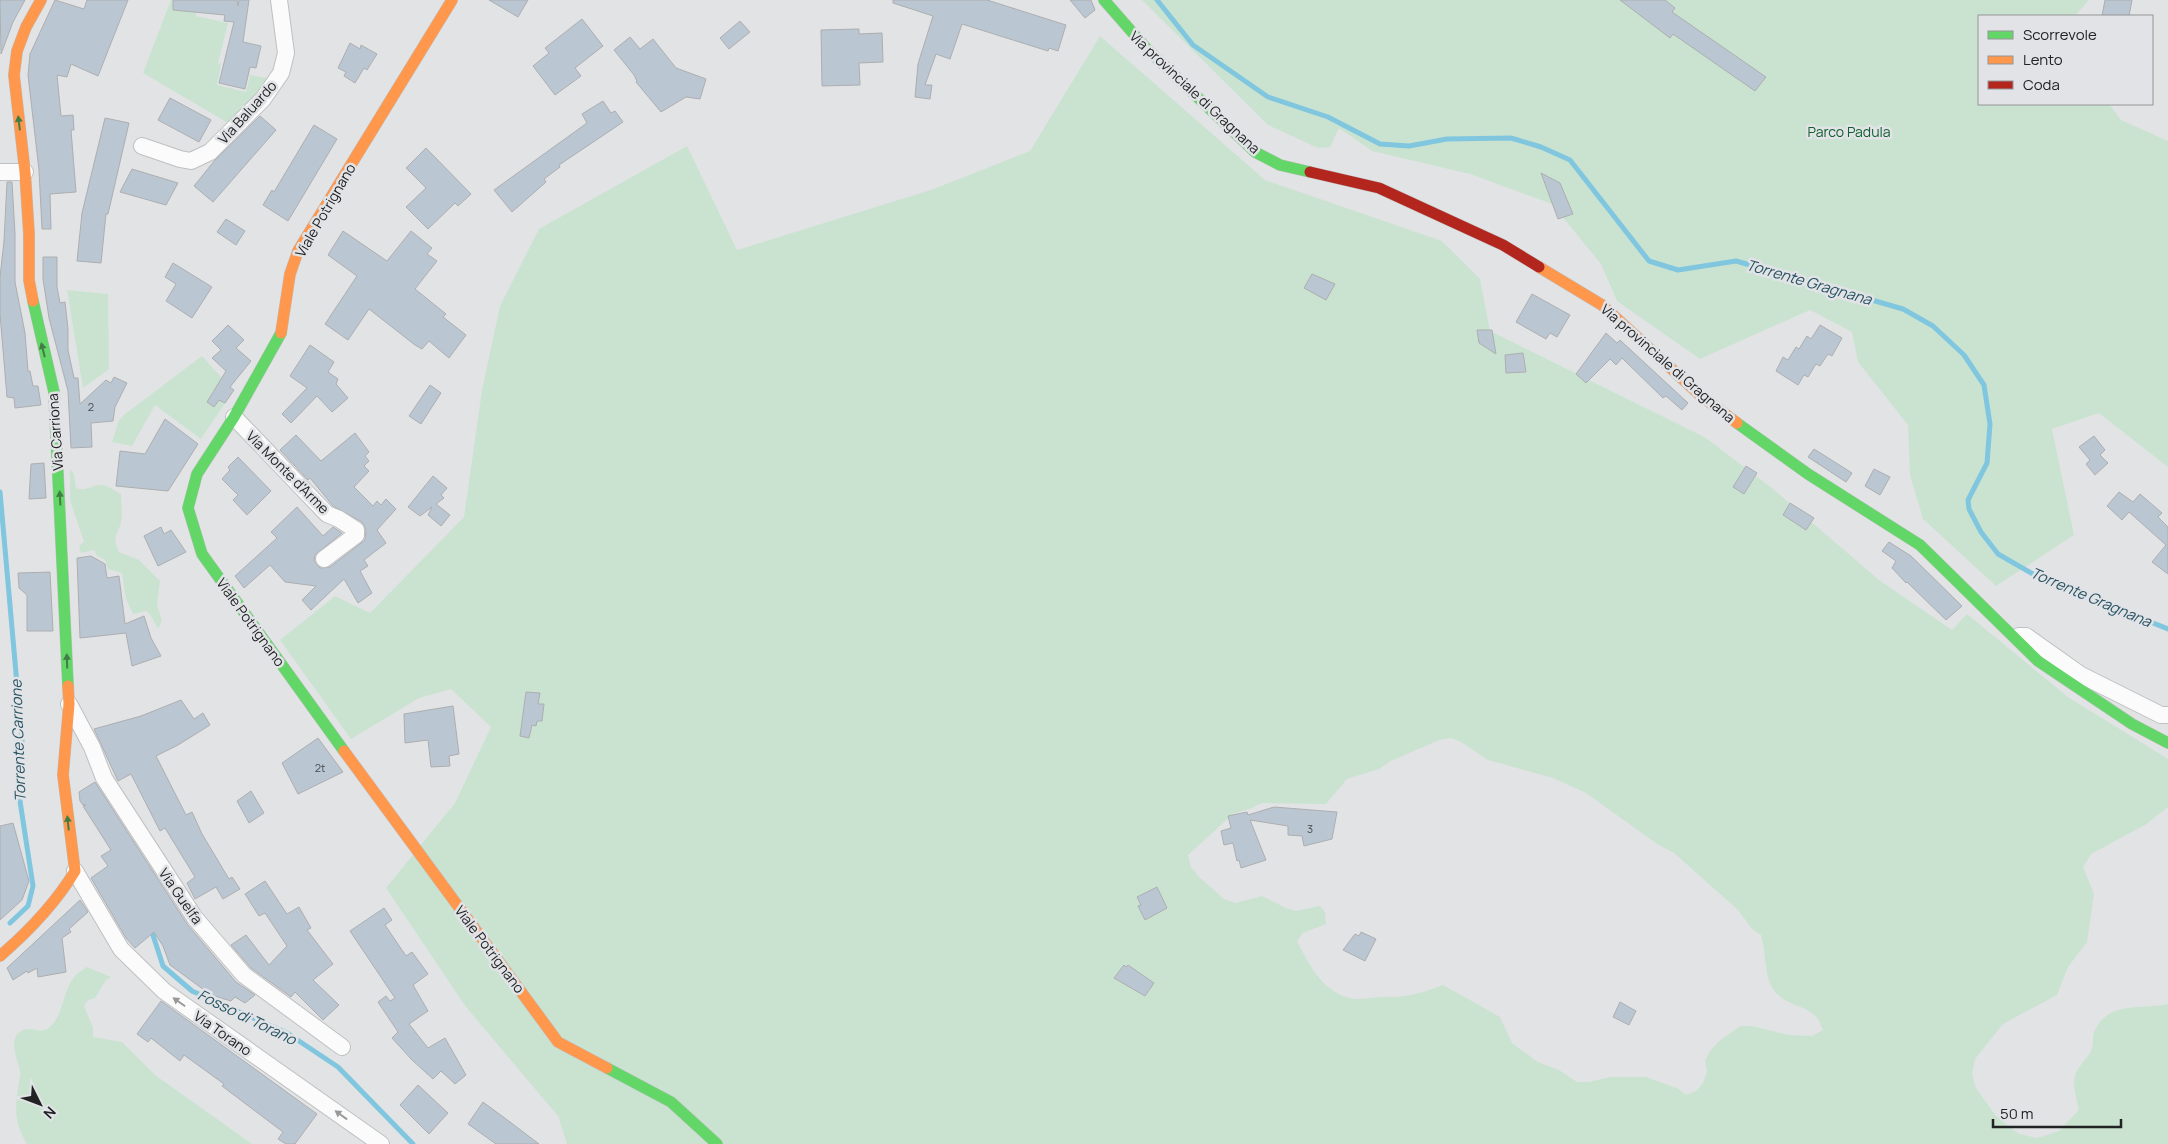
<svg xmlns="http://www.w3.org/2000/svg" width="2168" height="1144" font-family="Manrope,sans-serif">
  <style>
    .green { fill: #cae3d1; fill-rule: evenodd }
    .lines { fill: none; stroke-linecap: round; stroke-linejoin: round }
    .stream { stroke: #80c6df; stroke-width: 5 }
    .building { fill: #bbc6d3; stroke: #adaeaf }
    .street-casing { stroke: #bfc0c1; stroke-width: 18 }
    .fast-casing { stroke: #bfc0c1; stroke-width: 12 }
    .slow-casing { stroke: #bfc0c1; stroke-width: 12 }
    .jam-casing { stroke: #bfc0c1; stroke-width: 12 }
    .street { stroke: #fbfbfb; stroke-width: 16 }
    .fast { stroke: #63d668; stroke-width: 11 }
    .slow { stroke: #ff974d; stroke-width: 11 }
    .jam { stroke: #b3261e; stroke-width: 11 }
    .oneway { fill: #427c46 }
    .oneway2 { fill: #99999a }
    .labels { text-anchor: middle; dominant-baseline: central; stroke-width: 5; stroke-linejoin: round; paint-order: stroke }
    .number-label { font-size: 11px; fill: #484b4f }
    .street-label { font-size: 14px; fill: #212223; stroke: #e1e3e6 }
    .park-label { font-size: 14px; fill: #116130; stroke: #e1e3e6 }
    .water-label { font-size: 15px; font-style: italic; fill: #2a5564; stroke: #e1e3e6 }
  </style>
  <rect width="100%" height="100%" fill="#e2e3e5"/>
  <!-- green -->
  <path class="green" d="M171,0H197L196,16L228,23L218,63L221,64L217,85L246,92L250,75L267,78L264,89L230,124L143,73Z
    M1142,0H2089L2075,16H1979V104H2109L2121,120L2168,141V467L2099,413L2052,429L2074,535L1996,586L1923,519L1910,475L1908,425L1858,362L1852,332L1810,310L1700,359L1617,301L1601,264L1552,204L1470,174L1372,151L1339,128L1330,147L1318,148L1268,125Z
    M1100,36L1265,180L1442,241L1480,279L1490,331L1706,438L1773,489L1879,580L1952,630L1967,614L2068,697L2168,759V807L2145,825L2091,854L2083,867L2094,894L2087,942L2068,967L2057,995L2003,1024L1975,1059L1972,1074L1976,1088L1996,1116L2019,1134L2037,1138L2059,1131L2079,1110C2077,1100 2071,1084 2076,1073C2079,1065 2087,1059 2091,1051C2094,1045 2092,1038 2094,1032C2108,1000 2141,1010 2168,1004V1144H567L558,1116L466,1007L386,888L455,803L491,727L451,689L419,698L351,739L280,640L335,596L370,613L464,517L482,390L500,306L539,229L687,146L737,250L931,190L1030,151ZM1451,738L1461,742L1488,760L1553,778L1586,793L1657,844L1674,853L1738,910L1752,929L1761,935C1766,952 1764,974 1773,989C1784,1006 1807,1004 1818,1019C1820,1022 1821,1027 1823,1030L1812,1036L1788,1035L1752,1026H1740L1718,1042L1710,1051L1705,1061L1707,1072L1703,1083L1696,1091L1686,1095L1677,1088L1646,1077H1610L1589,1082H1577L1559,1070L1538,1062L1512,1043L1500,1017L1443,985C1419,994 1409,997 1384,997C1375,997 1366,999 1357,999C1324,996 1310,966 1297,941L1303,933L1326,924L1325,912L1320,906L1296,911L1286,908L1262,896L1235,903L1224,899L1198,876L1191,867L1188,855L1233,814L1252,808L1262,803L1326,804L1347,779L1379,769L1389,762L1439,740Z
    M67,290L108,294L109,369L83,388Z
    M202,356L222,378L211,395L225,403L201,439L155,405L132,446L112,442L119,420L125,414Z
    M70,469L74,474L76,488C88,492 91,484 101,485C108,485 114,491 121,494C121,503 123,513 121,522C117,538 112,533 119,552L139,560L160,581L157,605L162,621L158,629L150,614L146,611L133,614L126,599L122,573L108,569L105,560L97,556L94,550L81,553L79,546L84,542L70,500Z
    M87,967L111,977L106,980L95,998L88,1000L84,1006L93,1028V1037L122,1042L155,1075L252,1144H27C16,1126 14,1110 18,1089C18,1083 21,1076 20,1071C18,1059 7,1040 21,1031C34,1024 42,1040 55,1021C64,1008 64,988 75,976C78,972 83,970 87,967Z"/>
  <g class="lines">
    <!-- stream -->
    <path class="stream" d="M1157,0L1193,45L1268,97L1328,117L1380,144L1409,146L1447,139L1511,138L1541,147L1570,160L1649,261L1678,270L1736,261L1903,309L1933,326L1964,355L1984,385L1990,424L1987,463L1968,500L1969,509L1981,532L1998,554L2040,578L2168,629
      M0,492L22,741L17,769L18,788L33,886L28,906L10,923
      M151,929L163,966L192,991L287,1033L338,1067L413,1144"/>
  </g>
  <!-- building -->
  <path class="building" d="M0,0H25L13,22L1,54Z
    M55,0L84,9L87,0H128L98,76L71,64L67,77L57,75L61,116L73,115L74,130H71L76,192L50,194L51,229H42L39,170L28,75L30,54Z
    M173,0H237L238,6L239,0H249L243,42L261,46L256,68L250,67L245,89L219,83L234,22L224,21L225,15L173,10Z
    M489,0H528L518,17Z
    M893,0H987L1066,25L1058,51L1049,48L1048,51L962,24L950,59L936,54L925,85H932L930,99L915,97L918,64L933,16L893,3Z
    M1070,0H1091L1095,10L1085,18Z
    M1620,0H1665L1675,8L1672,12L1766,77L1755,91L1673,34L1670,38Z
    M2105,0H2132L2129,16H2102Z
    M582,19L603,46L575,68L581,76L555,95L533,66L549,53L545,48Z
    M740,21L750,32L729,49L720,38Z
    M859,29V34L882,33L883,62L859,63L860,85L822,86L821,30Z
    M630,37L640,49L653,39L676,68L706,79L700,99L686,97L661,112L636,82L637,81L634,75L614,50Z
    M350,43L360,49L361,45L377,54L367,70L364,68L355,83L344,76L346,72L338,68Z
    M170,98L211,120L199,142L158,120Z
    M603,101L611,113L615,111L623,122L559,165L560,167L544,179L546,182L512,212L494,190L587,123L582,114Z
    M260,116L276,130L213,202L194,186L215,160Z
    M105,118L129,123L108,214H106L101,263L77,261L82,213Z
    M314,125L337,139L288,221L263,205L272,190L274,192Z
    M426,148L471,194L458,206L455,203L428,229L406,207L426,188L406,168Z
    M132,169L178,183L166,205L120,192Z
    M1541,173L1560,183L1573,214L1558,219Z
    M7,182H12L15,234V282L25,333L28,371H30L33,386H38L41,405L15,408L14,398L7,397L0,314V277L4,241Z
    M226,219L245,231L236,245L217,232Z
    M343,231L387,261L411,231L432,248L427,254L437,261L415,289L446,314L443,317L466,335L449,358L429,341L422,349L415,345L369,309L348,340L325,324L357,276L328,255Z
    M43,257H57V287L60,303L65,302L68,329V350L74,378H78L80,404L106,380L111,383L114,377L127,383L115,407L113,421L91,423L92,447L71,448L68,391L49,318L43,279Z
    M173,263L212,287L192,318L166,301L176,284L165,277Z
    M1312,274L1335,284L1326,300L1304,288Z
    M1532,294L1570,315L1557,337L1550,333L1546,339L1516,322Z
    M228,325L244,340L236,348L251,361L230,387L234,390L225,403L219,400L214,407L207,402L226,371L212,358L221,350L212,341Z
    M1820,325L1842,338L1832,356L1828,354L1820,366L1816,364L1808,377L1804,375L1798,385L1776,371L1783,357L1788,360L1796,347L1799,349L1807,336L1811,339Z
    M1477,330H1492L1496,354L1479,343Z
    M1606,333L1617,343L1620,340L1688,403L1682,410L1666,396L1663,398L1622,358L1616,365L1610,359L1586,383L1576,374Z
    M310,345L334,362L328,372L338,379L336,384L348,398L332,412L317,396L291,423L282,414L307,388L290,376Z
    M1523,353L1526,372L1506,373L1505,355Z
    M430,385L441,393L421,424L409,416Z
    M165,419L198,444L168,491L116,486L120,451L145,454Z
    M355,433L369,452L365,456L369,461L364,466L369,471L354,487L373,506L377,501L381,505L386,499L396,509L377,530L386,543L364,560L368,566L360,571L372,593L358,603L344,579L311,610L302,600L316,586L285,582L270,565L244,588L235,576L277,538L271,532L297,507L323,536L333,527L342,533L315,555L314,561L320,568L330,567L365,540L366,530L362,522L333,506L310,478L308,480L280,450L296,435L321,461Z
    M2094,436L2105,450L2100,455L2108,463L2095,475L2086,464L2090,460L2079,447Z
    M1814,449L1852,473L1846,482L1808,457Z
    M238,457L271,491L247,515L233,500L238,495L222,479L230,470L228,467Z
    M44,463L46,498L29,499L31,464Z
    M1746,466L1757,473L1744,494L1733,487Z
    M1874,469L1890,477L1880,495L1865,486Z
    M433,476L447,488L441,495L444,498L436,504L450,515L441,526L428,515L432,507L420,516L408,507Z
    M2119,492L2133,502L2140,494L2162,513L2158,517L2168,527V574L2152,562L2166,545L2129,512L2122,520L2107,506Z
    M1790,503L1814,518L1806,530L1783,515Z
    M161,527L164,534L171,530L186,552L158,566L144,536Z
    M1889,542L1911,556L1962,606L1946,620L1907,582L1906,583L1892,568L1896,561L1882,551Z
    M91,556L105,564L107,578L119,576L125,624L144,616L151,638L161,656L132,666L126,633L80,638L77,558Z
    M50,572L53,631H27V595L19,588L18,573Z
    M526,692L540,693L538,704H544L542,721H537L536,726L532,725L529,738L520,736Z
    M181,700L194,719L203,713L210,725L178,745L156,756L186,815L192,812L202,834L229,879L232,877L240,889L223,899L216,887L195,899L187,883L195,877L165,828L160,831L131,774L118,781L94,729L141,716Z
    M453,706L459,754L449,756L450,766L431,767L428,740L405,743L404,714Z
    M318,738L343,772L298,794L282,763Z
    M95,782L187,924L236,982L255,995L245,1003L235,997L231,1001L211,995L170,965L163,946L154,932L135,948L126,938L91,878L108,866L101,856L111,850L83,806L86,805H83L80,801L79,792Z
    M251,791L264,813L249,823L237,801Z
    M1274,807L1337,812L1332,839L1304,846L1302,836L1288,835V826L1250,820L1266,860L1241,868L1239,860L1237,861L1233,843L1224,845L1221,831L1231,828L1228,816L1247,812L1248,815Z
    M13,823L29,881L22,900L0,920V826Z
    M265,881L287,914L299,907L311,928L307,930L333,964L313,980L339,1005L323,1020L295,992L291,997L251,968L231,945L246,935L269,965L287,946L265,913L259,916L245,894Z
    M1157,887L1167,908L1145,920L1138,906L1141,905L1137,897Z
    M80,900L88,912L69,929L71,932L62,938L66,972L38,977L37,968L28,973L27,971L13,980L7,968Z
    M384,908L392,920L385,925L406,956L412,952L428,974L413,985L428,1011L409,1024L428,1048L445,1038L466,1075L455,1084L441,1071L433,1079L412,1060L392,1038L398,1032L378,1002L386,996L390,1001L395,998L350,931Z
    M1361,932L1376,939L1365,961L1343,950L1355,934L1359,936Z
    M1124,965L1126,967L1128,965L1154,983L1145,996L1114,978Z
    M161,1001L317,1114L295,1144H286L278,1139L283,1132L222,1086L224,1084L184,1055L180,1061L151,1038L148,1042L137,1034Z
    M1620,1002L1636,1011L1629,1025L1613,1017Z
    M418,1085L448,1113L429,1134L400,1105Z
    M483,1102L506,1119L539,1144H496L468,1124Z"/>
  <g class="lines">
    <!-- street casing -->
    <g class="street-casing">
      <path id="street" d="M142,146L180,159L191,161L210,152L263,99L281,73L286,53L279,0
        M0,172H25
        M234,417L327,514L339,519L356,530V535L324,559
        M2019,636H2026L2081,675L2161,715H2168
        M69,704L92,747L104,778L195,918L244,975L342,1047
        M75,871L121,949L164,991L381,1144"/>
    </g>
    <!-- fast casing -->
    <g class="fast-casing">
      <path id="fast" d="M1104,0L1146,48L1255,152L1280,165L1310,172
        M33,301L54,392L68,686
        M281,333L234,417L197,474L188,508L202,554L344,751
        M1737,423L1808,474L1920,545L2038,661L2132,724L2168,743
        M607,1068L671,1102L717,1144"/>
    </g>
    <!-- slow casing -->
    <g class="slow-casing">
      <path id="slow" d="M1539,267L1602,305L1700,395L1737,423
        M33,301L29,280V234L25,172L14,75L17,51L26,27L41,0
        M281,333L290,274L298,251L452,0
        M344,751L558,1042L607,1068
        M0,956C29,931 55,904 75,871L63,775L69,704L68,686"/>
    </g>
    <!-- jam casing -->
    <g class="jam-casing">
      <path id="jam" d="M1310,172L1379,188L1503,245L1539,267"/>
    </g>
    <!-- street -->
    <use href="#street" class="street"/>
    <!-- fast -->
    <use href="#fast" class="fast"/>
    <!-- slow -->
    <use href="#slow" class="slow"/>
    <!-- jam -->
    <use href="#jam" class="jam"/>
  </g>
  <!-- one-way arrows -->
  <defs><path id="oneway-solid" d="M-6-.8H1V-3.2L6.5 0L1 3.2V.8H-6Z" transform="scale(1.25)"/></defs>
  <g class="oneway">
    <use href="#oneway-solid" transform="translate(19 123) rotate(-97)"/>
    <use href="#oneway-solid" transform="translate(43 350) rotate(-104)"/>
    <use href="#oneway-solid" transform="translate(60 498) rotate(-93)"/>
    <use href="#oneway-solid" transform="translate(67 661) rotate(-92)"/>
    <use href="#oneway-solid" transform="translate(68 823) rotate(-96)"/>
  </g>
  <g class="oneway2">
    <use href="#oneway-solid" transform="translate(179 1002) rotate(-145)"/>
    <use href="#oneway-solid" transform="translate(341 1115) rotate(-144)"/>
  </g>
  <g class="labels">
    <!-- number labels -->
    <g class="number-label">
      <text x="91" y="406">2</text>
      <text x="320" y="767">2t</text>
      <text x="1310" y="828">3</text>
    </g>
    <!-- street labels -->
    <g class="street-label">
      <text transform="translate(1195 92) rotate(43)">Via provinciale di Gragnana</text>
      <text transform="translate(247 112) rotate(-48)">Via Baluardo</text>
      <text transform="translate(325 210) rotate(-60)">Viale Potrignano</text>
      <text transform="translate(1668 363) rotate(41)">Via provinciale di Gragnana</text>
      <text transform="translate(55 432) rotate(-94)">Via Carriona</text>
      <text transform="translate(288 472) rotate(45)">Via Monte d'Arme</text>
      <text transform="translate(251 622) rotate(54)">Viale Potrignano</text>
      <text transform="translate(181 896) rotate(55)">Via Guelfa</text>
      <text transform="translate(490 949) rotate(53)">Viale Potrignano</text>
      <text transform="translate(223 1033) rotate(35)">Via Torano</text>
    </g>
    <!-- park labels -->
    <g class="park-label">
      <text x="1849" y="131">Parco Padula</text>
    </g>
    <!-- water labels -->
    <g class="water-label">
      <text transform="translate(1809 282) rotate(16)">Torrente Gragnana</text>
      <text transform="translate(2091 597) rotate(23)">Torrente Gragnana</text>
      <text transform="translate(18 741) rotate(-92)">Torrente Carrione</text>
      <text transform="translate(247 1017) rotate(26)">Fosso di Torano</text>
    </g>
  </g>
  <!-- legend -->
  <rect x="1978" y="15" width="175" height="90" fill="#e1e3e6" stroke="#949698"/>
  <rect x="1988" y="31" width="25" height="8" fill="#63d668" stroke="#949698"/>
  <text x="2023" y="40" font-size="15" fill="#212223">Scorrevole</text>
  <rect x="1988" y="56" width="25" height="8" fill="#ff974d" stroke="#949698"/>
  <text x="2023" y="65" font-size="15" fill="#212223">Lento</text>
  <rect x="1988" y="81" width="25" height="8" fill="#b3261e" stroke="#949698"/>
  <text x="2023" y="90" font-size="15" fill="#212223">Coda</text>
  <!-- north arrow -->
  <g transform="translate(40 1104) rotate(132)" stroke="#e1e3e6" stroke-width="4" paint-order="stroke">
  <path d="M0-4L9 19L0 12L-9 19Z" fill="#212223"/>
  <text y="-8" font-size="14" font-weight="bold" text-anchor="middle" fill="#212223">N</text>
  </g>
  <!-- scale -->
  <path d="M1993 1119v8h128v-8" fill="none" stroke="#212223" stroke-width="2.5"/>
  <text x="2000" y="1119" font-size="15" fill="#212223" stroke="#e1e3e6" stroke-width="4" paint-order="stroke">50 m</text>
</svg>
